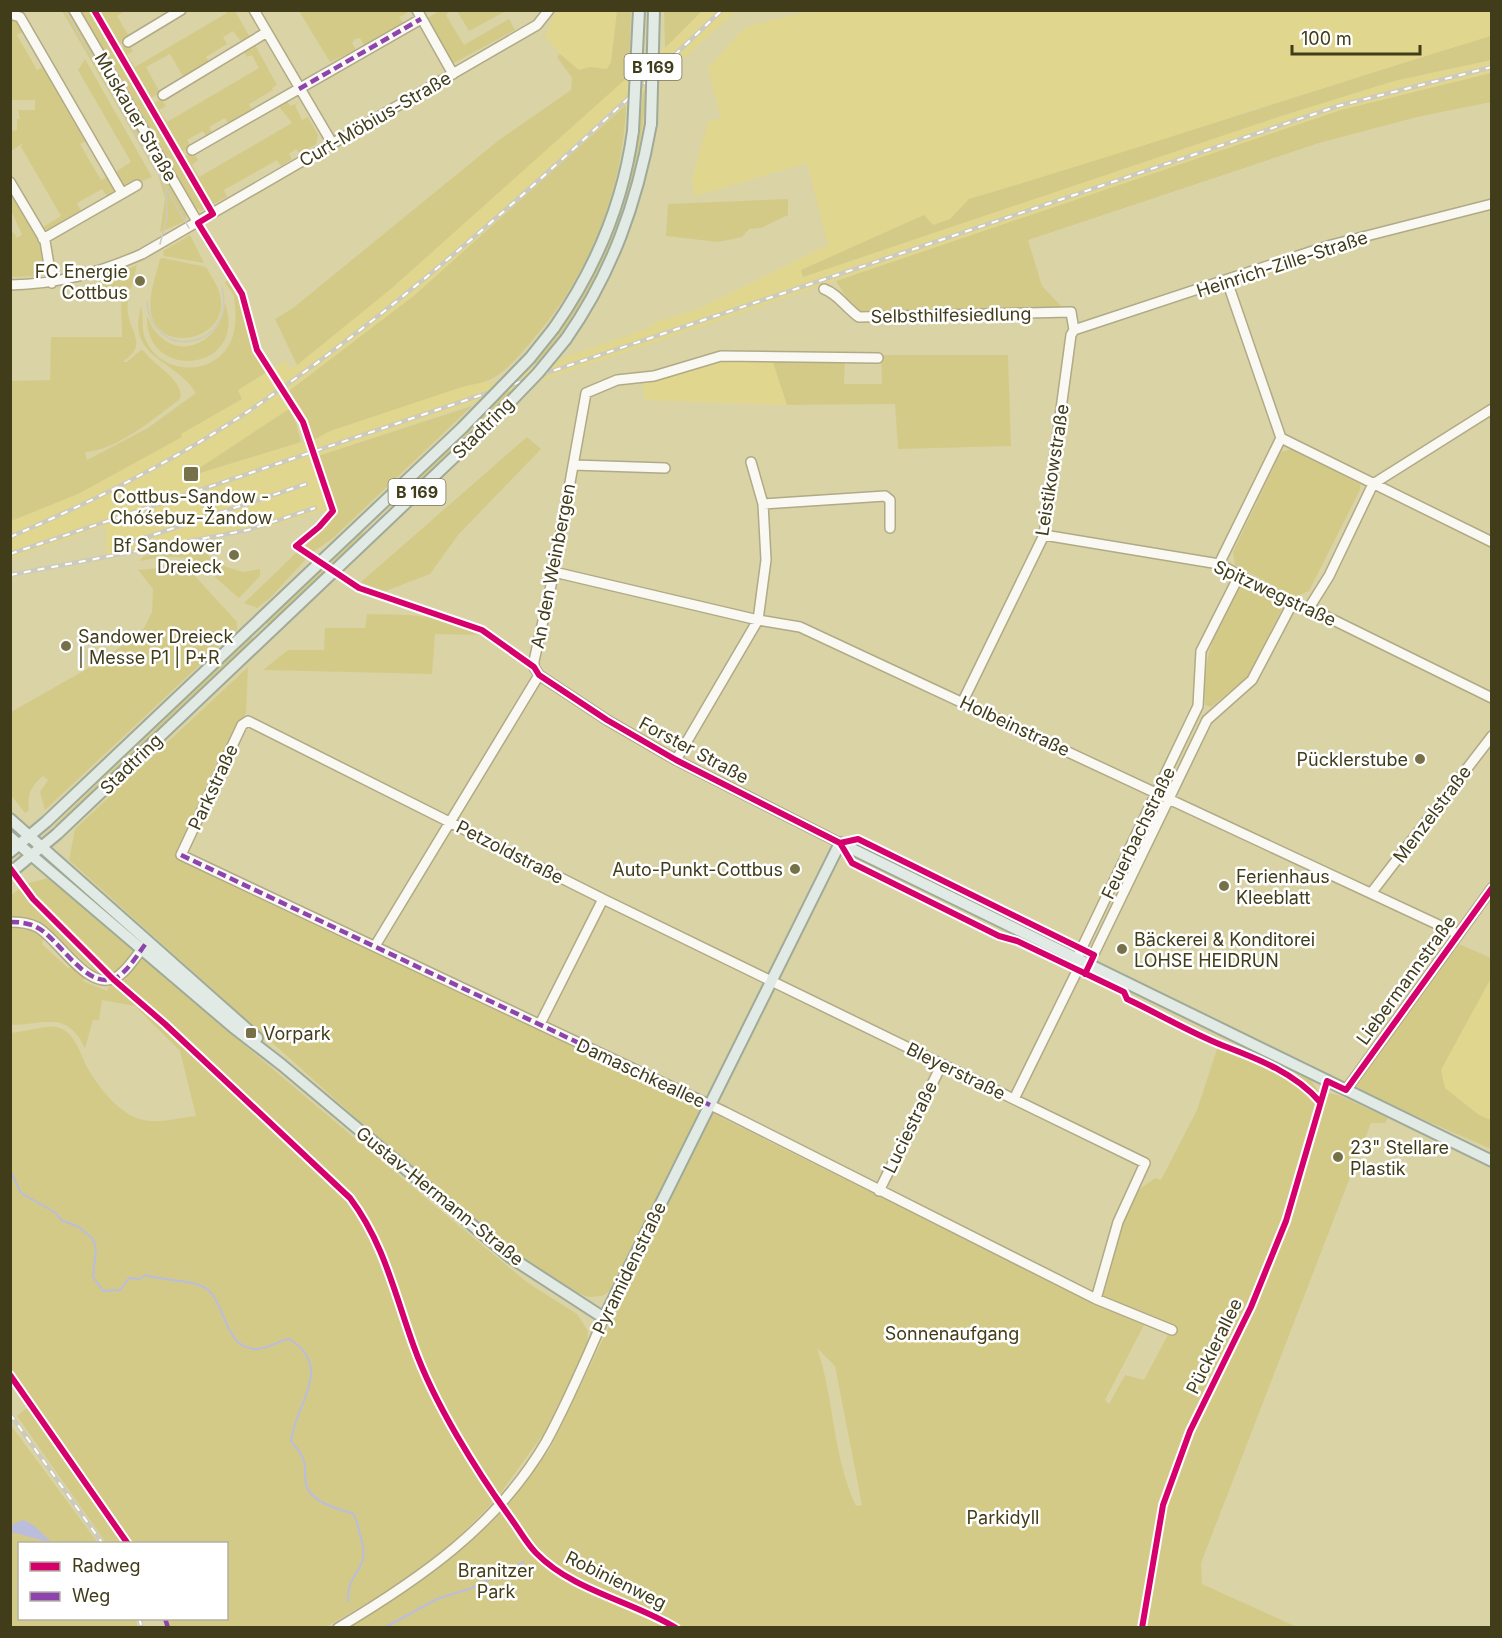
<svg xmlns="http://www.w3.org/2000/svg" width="1502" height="1638" font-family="Inter,sans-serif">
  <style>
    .built { fill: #e1d68e }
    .green { fill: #d4ca88; fill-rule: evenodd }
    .water { fill: #bbbddc }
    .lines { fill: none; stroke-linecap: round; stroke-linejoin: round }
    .stream { stroke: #bbbddc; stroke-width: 2 }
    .minor-casing { stroke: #b0aa86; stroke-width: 12 }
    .major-casing { stroke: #9faa98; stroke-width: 14 }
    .minor { stroke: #f9f8f2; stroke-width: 9 }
    .major { stroke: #e2eae6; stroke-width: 10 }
    .tram { stroke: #cccabc; stroke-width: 1.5 }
    .rail-casing { stroke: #cccabc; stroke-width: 4.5 }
    .rail { stroke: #fff; stroke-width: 2; stroke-dasharray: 7; stroke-linecap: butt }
    .major-bridge-casing { stroke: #9faa98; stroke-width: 14; stroke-linecap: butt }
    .major-bridge { stroke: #e2eae6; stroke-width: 10 }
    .quiet { stroke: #8e44ad; stroke-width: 4.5; stroke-dasharray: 9 4.5; stroke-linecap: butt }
    .cycleway-casing { stroke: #fff; stroke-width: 10 }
    .cycleway { stroke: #d6006c; stroke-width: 6 }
    .poi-dot { fill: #77714a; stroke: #fff; stroke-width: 2 }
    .labels { text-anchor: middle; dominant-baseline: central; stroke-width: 5; stroke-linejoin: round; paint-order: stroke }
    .shield { fill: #fff; stroke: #7a765e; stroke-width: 1.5 }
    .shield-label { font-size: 16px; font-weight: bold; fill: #413c19 }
    .street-label { font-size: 18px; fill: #413c19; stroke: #fff }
    .poi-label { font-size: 18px; fill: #413c19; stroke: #fff; text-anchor: start }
    .park-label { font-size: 18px; fill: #443d16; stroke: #fff }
  </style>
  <rect width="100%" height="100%" fill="#dad3a5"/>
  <!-- built -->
  <path class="built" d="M814,10L1491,11V36L1240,114L1176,137L969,199L950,219L932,225L924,215L801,270L803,277L1278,117L1394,81L1491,60V73L1341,110L318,456L310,459L327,510L259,530L106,559V526L11,559V521L78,494L182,437L181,434L242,399L238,390L285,361L289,368L297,365L392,288L629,76L665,48L702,11H736L668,72L626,105L416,294L280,397L289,409L198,469L200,473L301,442L307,444L330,431L484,379L489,384L646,329L658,321L696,310L828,245L807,163L695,196L692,179L708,122L721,118L708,67L746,27Z
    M555,11H617L611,62L607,69H575L545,37Z
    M722,358L772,359L787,405L646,400L641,382Z
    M1491,978V1120L1477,1114L1445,1088L1441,1070Z"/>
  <!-- green -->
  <path class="green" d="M405,10L407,13L399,17L404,25L365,47L360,38L355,39L352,43L356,50L330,62L299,11Z
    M664,10H702V11L665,48Z
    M62,11H69L161,167L155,171Z
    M79,11H92L207,207L201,211L194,206Z
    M98,11H125L117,16L130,38L118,45Z
    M226,11H235L251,39L243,44L233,31L223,37L227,44L206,57L210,63L184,78L170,54L146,67L160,93L149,99L119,49L128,44L133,51L127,55L135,67L227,13Z
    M439,11H450L446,15L464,45L509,19L515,30L452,64L426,19Z
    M457,11H506L469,31Z
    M617,11H631L629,76L392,288L297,365L275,319L293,308L499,140L571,90L572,78L557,57L560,54L579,70L590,67L607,69L611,62Z
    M10,17L18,19L24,31L17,35L37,70L45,66L88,140L80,144L101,180L109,176L117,190L107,196L102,189L77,203L81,211L47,231L43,227L61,216L21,147L22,144L11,151L10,131L17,130V119H20L18,110H35V100H11Z
    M1491,36V60L1394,81L1278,117L803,277L801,270L924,215L933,225L950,219L969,199C1144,147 1317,89 1491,36Z
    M254,43L277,85L272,88L273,90L249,104L253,111L229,125L225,118L209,127L213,134L207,138L203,131L187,140L191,147L180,153L152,104L161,99L166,106L159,110L167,122L259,68L252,55L247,57L243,50Z
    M85,59L152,177L123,189L114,173L131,162L78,70Z
    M1491,73V102L1417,117L1319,143L1028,240L1042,286L1063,308L860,312L852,306L836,281L1341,110Z
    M647,88C637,198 609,276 539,363L532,364C601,284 634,197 643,92Z
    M286,99L290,106L300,102L295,105L302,120L308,117L318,135L316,144L300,154L296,149L289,154L292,159L281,166L277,160L224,190L227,197L211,205L183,157L193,152L198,160L192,165L199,177L292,123L277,104Z
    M626,105C623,190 590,274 534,338C523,352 510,367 495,377C486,383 467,385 456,389C414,403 372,417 330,431L313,440L302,410L289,391L416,294Z
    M164,172L187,216L184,222L160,232L165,198L158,175L163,183L167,182Z
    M10,188C23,208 56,253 40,276L11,277V231L15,234L16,238L22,235L11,210Z
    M788,199V215L761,228L749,229L742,237L718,242L666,236L668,204Z
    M190,235L204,263L164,256L163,251Z
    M163,258L206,267C212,277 220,289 221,300C226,341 158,354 151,313C148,295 156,276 160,259Z
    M137,265L131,289H101V279Z
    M228,280L244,307L251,342L267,372L238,390L242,399L181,434L182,437L78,494L11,521V381L50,380L51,337H122L121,293H130C121,318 139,333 136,346C135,353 128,357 123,362H127L141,350L144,351C153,365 185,380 180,399C156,417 116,451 85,452L87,460L148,428L196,393C175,358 126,359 141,307C144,316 141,328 145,338C159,375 212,378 230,343C237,330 236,311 234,297C233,292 227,287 225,282Z
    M225,303C249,372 144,383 147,316C150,321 152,328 156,332C182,364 223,338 225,303Z
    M881,355H1008L1011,446L898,449L895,404L787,405L772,359H845L844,384H882Z
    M517,389L392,509L389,508L507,392Z
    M472,406L333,538L313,552L303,544L325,526L335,511L318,456Z
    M289,409L296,423L301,442L200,473L198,469Z
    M527,437L541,449L458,535L430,574L383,592L361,582Z
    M1292,449L1360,484V490L1309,591L1295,597L1235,565L1233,552L1281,452Z
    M362,532L365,533L364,536L270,624H265Z
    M200,546L206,547L211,562L243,572L260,569V576L239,598C195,562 202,550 139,561L144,556Z
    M297,552L306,559L270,598L257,608L244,603Z
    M171,567L194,575L237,622V630L45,810L40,792L48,780L43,776C31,786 27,794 29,810L25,813L11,795V712L101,661L143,630L152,612L153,589L138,570Z
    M1242,582L1285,603L1248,676L1211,707L1205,705C1203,647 1216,631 1242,582Z
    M367,614C407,615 443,613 478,635L435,634L432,674L263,670L288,650H324L325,628H365Z
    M251,636L253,639L58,828L55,825Z
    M248,667L246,713L176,856L703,1109L613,1289L602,1296L589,1297L577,1293L516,1253L445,1198L69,860L75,829Z
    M52,877L188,992L204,1011L440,1210L528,1283L577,1314L588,1331L587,1346L544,1433L497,1498L450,1546L393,1588L326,1627H170L168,1619L226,1618V1544L131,1543L11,1371L10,1033C22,1032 47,1025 56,1027C74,1030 79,1051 86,1065C95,1083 117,1111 137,1118C154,1125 178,1118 196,1116L180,1051L135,1006L102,1000L99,1020H93L85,1048C66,1009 44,1025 11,1025V927L34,931L44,937L42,944L68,968L74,966L86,976L83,981L107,991L110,984L38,922L11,917V895L28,883Z
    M1459,944L1491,958V978L1441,1070L1445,1088L1479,1115L1491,1120V1149L1352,1088L1448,952Z
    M1218,1046L1311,1080L1318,1091L1338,1095L1388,1118L1385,1123H1371L1201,1563L1202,1584L1297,1627H679C634,1600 576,1589 537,1552C525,1540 516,1520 506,1506L550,1449L712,1113L1095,1304L1144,1325L1105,1400L1109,1404L1125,1375L1144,1380L1172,1327L1101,1297L1122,1224L1140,1189L1155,1178L1161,1180L1197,1110ZM817,1348L835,1366L862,1505L856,1506C832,1455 835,1401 817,1348Z
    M28,1407H31L126,1543H106L17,1416Z
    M10,1424L98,1543L20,1544V1618L136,1619L138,1627H11Z
    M501,1510C512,1524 522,1541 535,1554C570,1592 629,1601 672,1627L347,1628C405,1592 453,1560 501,1510Z"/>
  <!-- water -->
  <path class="water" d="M23,1520C36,1524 42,1535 53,1543L11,1532L13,1524Z"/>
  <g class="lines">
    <!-- stream -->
    <path class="stream" d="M10,1170L21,1193L56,1213L61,1220L79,1227L93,1239L96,1249L93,1277L103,1291L120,1290L129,1278L139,1279L146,1275C162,1281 195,1279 208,1290C225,1304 225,1347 254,1349C267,1350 277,1341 289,1339C335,1366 295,1405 291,1441C294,1446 300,1450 302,1456C307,1466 304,1474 306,1484C309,1501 339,1510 352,1513C358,1519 358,1527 360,1535C373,1571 346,1570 348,1601
      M384,1628L437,1599L472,1588L524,1562"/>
    <!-- minor casing -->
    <g class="minor-casing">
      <path id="minor" d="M74,10L198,223
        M254,10L332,143
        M417,10L453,74
        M10,14L20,17L122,193
        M128,42L181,10
        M163,95L267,32
        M192,150L421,19
        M10,182L45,241L52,283
        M43,239L137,185
        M10,285C58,284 99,273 142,254L537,25L549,10
        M824,289C838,294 846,308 859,317L1071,312L1074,330
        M1074,330L1331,245L1492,204
        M1281,438L1492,542
        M573,465L665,468
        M763,504L885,496L890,500V528
        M1044,535L1219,564L1292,604L1309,608L1492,698
        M1219,564L1281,438L1227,281
        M554,572L758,620L800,627L1458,934
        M1309,608L1329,576L1373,484L1492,409
        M963,701L1044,535L1071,335L1074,330
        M248,721L603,899L1145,1163L1118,1222L1096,1299L725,1112L181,855L242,725Z
        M676,760L758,620L766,560L763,504L751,462
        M840,843L676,760L607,720L539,675L534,667V661L554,572L586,393L617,380L654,376L721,356L878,358
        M1372,892L1492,736
        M10,922C20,922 29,923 37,927C58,938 88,992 115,978C127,972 137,954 146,944
        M375,946L539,675
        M1077,958L1198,706L1201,651L1239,576
        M1089,964L1207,720L1252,680L1292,604
        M540,1024L603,899
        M1346,1090L1492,888
        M1014,1099L1082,961
        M879,1191L942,1064
        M1096,1299L1172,1330
        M338,1628C420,1579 497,1526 546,1442C568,1402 586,1359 604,1318"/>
    </g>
    <!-- major casing -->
    <g class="major-casing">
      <path id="major" d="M554,328C596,268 623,204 633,131
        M566,339C612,273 637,203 651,124
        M10,819L257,1038
        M10,837L233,1027L282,1065L510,1257L604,1318L840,843L1492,1161
        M10,852L46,822L462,428
        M10,873L57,834L489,424"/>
    </g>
    <!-- minor -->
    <use href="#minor" class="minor"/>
    <!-- major -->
    <use href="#major" class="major"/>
    <!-- tram -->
    <path class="tram" d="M65,10L189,228
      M160,244L167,217L166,189
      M147,301C151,364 237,349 222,288"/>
    <!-- rail casing -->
    <g class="rail-casing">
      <path id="rail" d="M10,537C97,500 185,455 262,402C426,289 578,147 722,10
        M114,548L306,484
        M10,554L1338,106L1492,67
        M10,575L248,530L315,508
        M10,1414L103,1544
        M139,1618L142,1628"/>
    </g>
    <!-- rail -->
    <use href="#rail" class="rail"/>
    <!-- major-bridge casing -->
    <g class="major-bridge-casing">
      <path id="major-bridge" d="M651,124L654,10
        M633,131L639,10
        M489,424L538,373L566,339
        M462,428L530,358L554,328"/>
    </g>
    <!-- major-bridge -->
    <use href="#major-bridge" class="major-bridge"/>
    <!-- quiet -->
    <path class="quiet" d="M299,89L421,19
      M181,855L710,1105
      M10,922C20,922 30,923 38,928C59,939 85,988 113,979C126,975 139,952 147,942
      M165,1618L168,1628"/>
    <!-- cycleway casing -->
    <g class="cycleway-casing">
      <path id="cycleway" d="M94,10L213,214L198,223L242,294L257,350L303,422L333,511L319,527L296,546L359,588L482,630L534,667L539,675L607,720L676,760L840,843
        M840,843L852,863L999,936L1017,941L1124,992L1127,999C1159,1014 1191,1033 1224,1046C1258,1059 1295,1073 1320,1102
        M840,843L858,839L1094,955L1085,974
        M10,868L33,899L113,979L165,1024L350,1198C384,1243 395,1295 414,1347C434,1403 477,1472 512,1520C520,1531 527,1544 536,1553C573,1591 632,1601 676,1628
        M10,1375L128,1544
        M1142,1628L1163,1505L1190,1431L1251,1307L1286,1221L1327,1081L1346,1090L1492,888"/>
    </g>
    <!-- cycleway -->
    <use href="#cycleway" class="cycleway"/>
  </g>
  <!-- markers -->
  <g class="poi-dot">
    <circle cx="140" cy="281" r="6"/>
    <rect x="183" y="466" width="16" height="16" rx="3"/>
    <circle cx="234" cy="555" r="6"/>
    <circle cx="66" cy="646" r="6"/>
    <circle cx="1420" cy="759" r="6"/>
    <circle cx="795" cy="869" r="6"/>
    <circle cx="1224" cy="886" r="6"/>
    <circle cx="1122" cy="949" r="6"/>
    <rect x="245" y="1027" width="12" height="12" rx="3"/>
    <circle cx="1338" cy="1157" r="6"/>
  </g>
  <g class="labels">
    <!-- shield labels -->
    <g class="shield">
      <rect x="624.5" y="54" width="57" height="26" rx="4.5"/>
      <rect x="388.5" y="479" width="57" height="26" rx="4.5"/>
    </g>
    <g class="shield-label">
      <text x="653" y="67">B 169</text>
      <text x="417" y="492">B 169</text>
    </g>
    <!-- street labels -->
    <g class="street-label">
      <text transform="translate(136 117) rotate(60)">Muskauer Straße</text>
      <text transform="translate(375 119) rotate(-30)">Curt-Möbius-Straße</text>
      <text transform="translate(1282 264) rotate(-18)">Heinrich-Zille-Straße</text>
      <text transform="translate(951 315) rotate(-1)">Selbsthilfesiedlung</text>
      <text transform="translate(483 428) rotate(-45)">Stadtring</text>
      <text transform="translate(1052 470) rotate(-81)">Leistikowstraße</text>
      <text transform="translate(553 566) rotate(-79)">An den Weinbergen</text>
      <text transform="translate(1275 593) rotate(25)">Spitzwegstraße</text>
      <text transform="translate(1015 726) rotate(25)">Holbeinstraße</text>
      <text transform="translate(694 750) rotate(28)">Forster Straße</text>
      <text transform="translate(131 764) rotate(-44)">Stadtring</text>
      <text transform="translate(213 787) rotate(-65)">Parkstraße</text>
      <text transform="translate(1432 814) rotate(-53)">Menzelstraße</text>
      <text transform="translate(1138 833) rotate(-64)">Feuerbachstraße</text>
      <text transform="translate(510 852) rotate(27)">Petzoldstraße</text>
      <text transform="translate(1406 980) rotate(-54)">Liebermannstraße</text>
      <text transform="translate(956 1071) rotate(26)">Bleyerstraße</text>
      <text transform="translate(641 1073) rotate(25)">Damaschkeallee</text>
      <text transform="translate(910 1127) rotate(-64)">Luciestraße</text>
      <text transform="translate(440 1196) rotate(39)">Gustav-Hermann-Straße</text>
      <text transform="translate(629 1268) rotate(-64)">Pyramidenstraße</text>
      <text transform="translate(1214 1346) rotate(-64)">Pücklerallee</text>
      <text transform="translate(616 1580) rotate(26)">Robinienweg</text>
    </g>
    <!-- poi labels -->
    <g class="poi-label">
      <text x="128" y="271" text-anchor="end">FC Energie<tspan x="128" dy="21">Cottbus</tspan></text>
      <text x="191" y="496" text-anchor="middle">Cottbus-Sandow -<tspan x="191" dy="21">Chóśebuz-Žandow</tspan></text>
      <text x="222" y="545" text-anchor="end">Bf Sandower<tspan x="222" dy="21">Dreieck</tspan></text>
      <text x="78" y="636">Sandower Dreieck<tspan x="78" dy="21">| Messe P1 | P+R</tspan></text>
      <text x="1408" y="759" text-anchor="end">Pücklerstube</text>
      <text x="783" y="869" text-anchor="end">Auto-Punkt-Cottbus</text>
      <text x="1236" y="876">Ferienhaus<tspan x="1236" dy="21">Kleeblatt</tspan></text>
      <text x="1134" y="939">Bäckerei &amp; Konditorei<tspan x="1134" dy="21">LOHSE HEIDRUN</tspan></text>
      <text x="263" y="1033">Vorpark</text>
      <text x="1350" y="1147">23" Stellare<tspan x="1350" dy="21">Plastik</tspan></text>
    </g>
    <!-- park labels -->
    <g class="park-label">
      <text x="952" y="1333">Sonnenaufgang</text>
      <text x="1003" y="1517">Parkidyll</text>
      <text x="496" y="1570">Branitzer<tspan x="496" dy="21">Park</tspan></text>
    </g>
  </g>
  <!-- border -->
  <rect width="1502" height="1638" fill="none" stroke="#413c19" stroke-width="24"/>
  <!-- legend -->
  <rect x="18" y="1542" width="210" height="78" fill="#ffffff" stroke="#b3b1a3" stroke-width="1.5"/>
  <rect x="30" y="1562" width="30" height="9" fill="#d6006c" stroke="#b3b1a3" stroke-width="1.5"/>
  <text x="72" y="1572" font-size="18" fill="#413c19">Radweg</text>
  <rect x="30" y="1592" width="30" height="9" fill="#8e44ad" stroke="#b3b1a3" stroke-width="1.5"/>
  <text x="72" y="1602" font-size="18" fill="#413c19">Weg</text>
  <!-- scale -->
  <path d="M1292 45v9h128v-9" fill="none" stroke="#413c19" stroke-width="3"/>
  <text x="1301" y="45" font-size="18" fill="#413c19" stroke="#ffffff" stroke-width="4.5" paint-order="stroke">100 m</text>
</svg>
